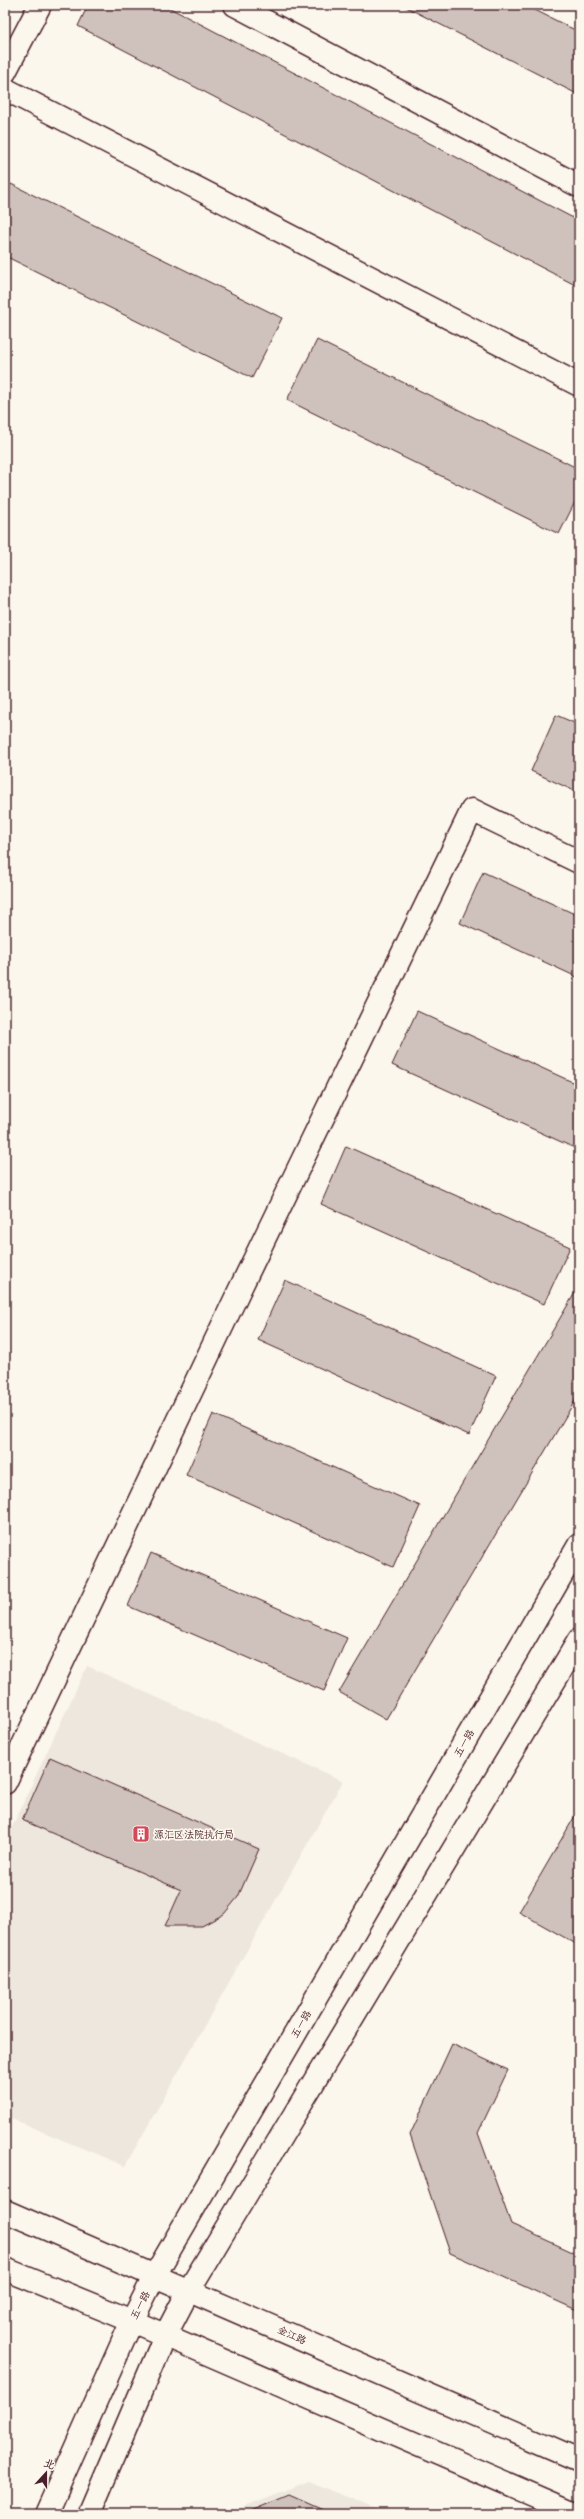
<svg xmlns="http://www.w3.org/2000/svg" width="584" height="2519" font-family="'Shantell Sans','LXGW WenKai TC',sans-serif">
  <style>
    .built { fill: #eee7de }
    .building { fill: #cfc2bc; stroke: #4a1f2b }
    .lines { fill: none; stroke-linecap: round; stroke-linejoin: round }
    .minor-casing { stroke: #4a1f2b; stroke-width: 25 }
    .minor { stroke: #fbf7ec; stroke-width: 22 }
    .labels { text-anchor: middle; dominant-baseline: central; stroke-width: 3.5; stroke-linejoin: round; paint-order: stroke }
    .street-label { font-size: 10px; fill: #4a1f2b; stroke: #fbf7ec }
    .poi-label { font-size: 10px; fill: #4a1f2b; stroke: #fbf7ec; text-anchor: start }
  </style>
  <rect width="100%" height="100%" fill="#fbf7ec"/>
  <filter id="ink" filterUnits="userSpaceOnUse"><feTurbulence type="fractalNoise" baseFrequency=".025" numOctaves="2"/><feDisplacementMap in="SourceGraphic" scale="8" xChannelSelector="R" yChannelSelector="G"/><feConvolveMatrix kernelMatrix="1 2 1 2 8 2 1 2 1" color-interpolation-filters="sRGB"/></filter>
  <g filter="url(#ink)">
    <!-- built -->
    <path class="built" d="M87,1666L343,1781L125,2166L5,2116V1842Z
      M309,2481L387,2514H225Z"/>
    <!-- building -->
    <path class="building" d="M88,5H164L579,221V287L78,26Z
      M402,5H525L579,32V95Z
      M11,184L282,318L252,378L5,256V195Z
      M317,340L579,469V494L559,534L287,400Z
      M556,715L579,725V793L531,771Z
      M483,872L579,916V978L460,923Z
      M417,1011L579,1085V1150L392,1065Z
      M346,1146L570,1247L544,1304L321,1204Z
      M285,1280L496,1376L469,1435L258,1340Z
      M579,1286V1394L386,1719L339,1692Z
      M213,1414L420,1506L393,1567L186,1475Z
      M151,1553L347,1638L324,1691L128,1606Z
      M50,1757L259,1849L238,1897L224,1914L202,1926H165L181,1890L22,1820Z
      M579,1809V1943L578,1945L519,1912Z
      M452,2044L508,2070L478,2133L511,2224L579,2255V2311L450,2253L410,2135Z
      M289,2495L323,2510L322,2514H244Z"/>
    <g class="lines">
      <!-- minor casing -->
      <g class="minor-casing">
        <path id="minor" d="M235,5L579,186
          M5,72L40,5
          M5,89L579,385
          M5,1783L239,1291L472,810L579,862
          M5,2211L579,2460
          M5,2269L132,2321L577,2514
          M46,2514L132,2321L155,2275L579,1545
          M89,2514L165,2336L189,2290L579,1640"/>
      </g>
      <!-- minor -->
      <use href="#minor" class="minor"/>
    </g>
  </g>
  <!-- icons -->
  <defs>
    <g id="building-square" transform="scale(0.9)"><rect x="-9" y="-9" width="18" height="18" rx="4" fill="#d1495b" stroke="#fbf7ec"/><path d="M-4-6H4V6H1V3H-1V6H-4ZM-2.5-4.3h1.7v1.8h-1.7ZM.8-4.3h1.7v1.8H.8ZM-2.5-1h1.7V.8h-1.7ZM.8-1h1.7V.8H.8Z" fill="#fff"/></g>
  </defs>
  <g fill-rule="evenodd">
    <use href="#building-square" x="141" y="1834"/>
  </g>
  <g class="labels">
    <!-- street labels -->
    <g class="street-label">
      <text transform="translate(464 1743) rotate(-60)">五一路</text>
      <text transform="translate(301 2024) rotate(-60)">五一路</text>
      <text transform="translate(140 2305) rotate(-63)">五一路</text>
      <text transform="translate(292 2335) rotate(24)">金江路</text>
    </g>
    <!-- poi labels -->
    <g class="poi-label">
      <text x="154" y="1834">源汇区法院执行局</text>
    </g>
  </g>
  <!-- margin -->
  <rect width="584" height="2519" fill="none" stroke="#fbf7ec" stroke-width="20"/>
  <rect x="10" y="10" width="564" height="2499" fill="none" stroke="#4a1f2b" stroke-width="1.5" filter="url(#ink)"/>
  <!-- north arrow -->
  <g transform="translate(46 2473) rotate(21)" stroke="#fbf7ec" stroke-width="3" paint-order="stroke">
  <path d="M0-3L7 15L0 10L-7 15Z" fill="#4a1f2b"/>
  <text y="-6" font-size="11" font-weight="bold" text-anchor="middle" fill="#4a1f2b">北</text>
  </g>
</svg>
